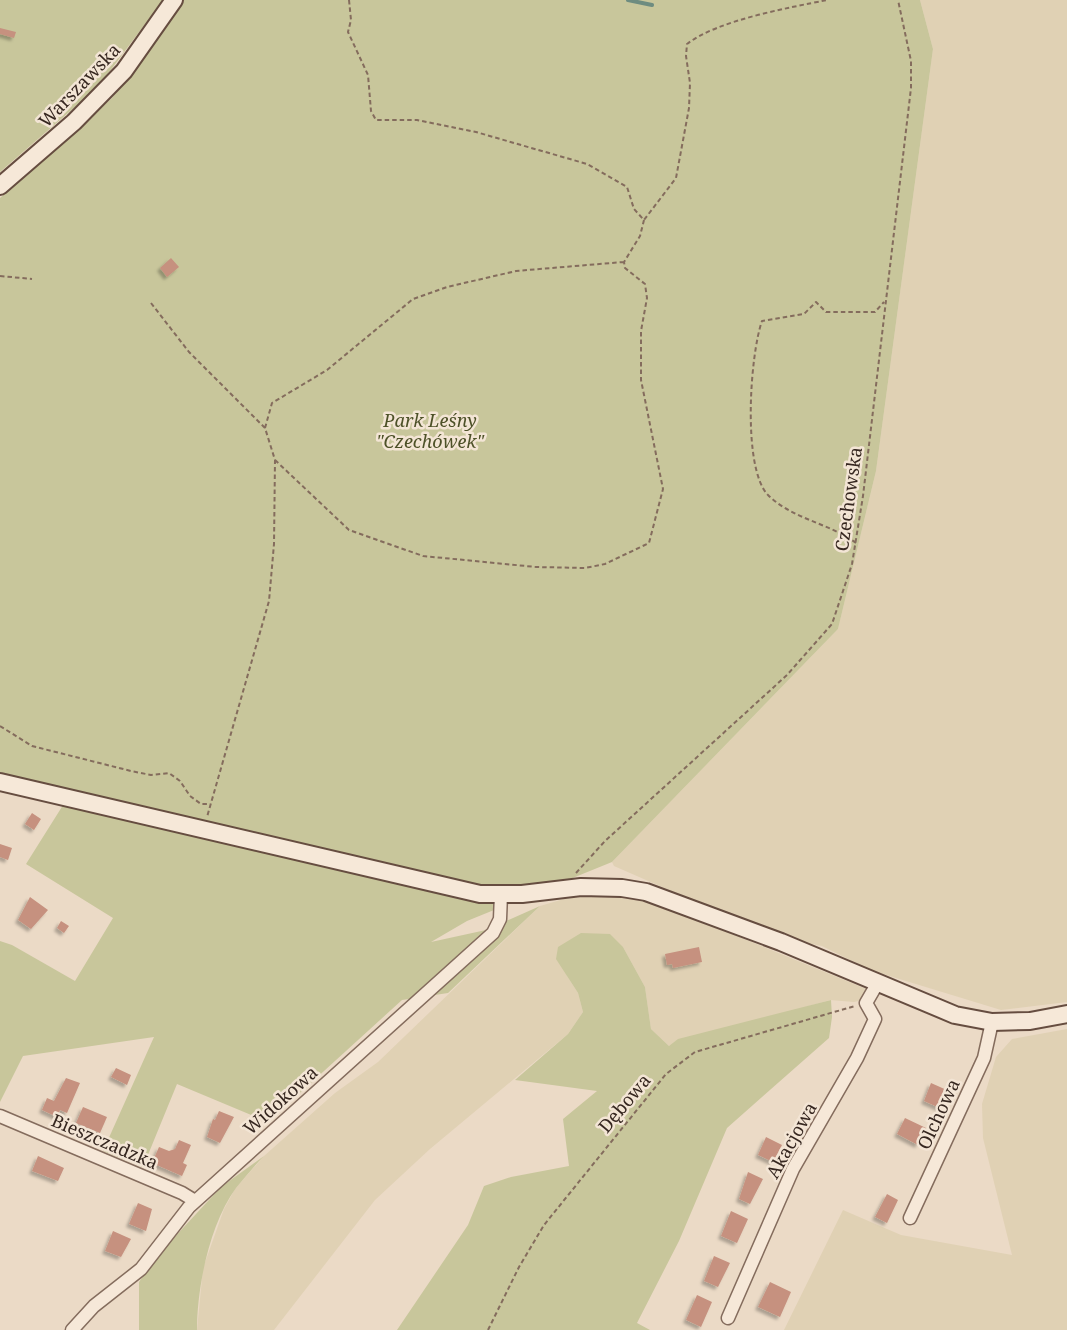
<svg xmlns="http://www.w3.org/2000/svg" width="1067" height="1330" font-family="'Noto Serif',serif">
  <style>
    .farmland { fill: #e0d1b4 }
    .green { fill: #c8c69b }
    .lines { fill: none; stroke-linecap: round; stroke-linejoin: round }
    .stream { stroke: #6e8c80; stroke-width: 4 }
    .building { fill: #c6917f; filter: url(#shadow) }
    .street-casing { stroke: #846c5d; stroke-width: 15 }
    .secondary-casing { stroke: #664d40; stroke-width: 20 }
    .path { stroke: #846c5d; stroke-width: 2; stroke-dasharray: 4.5 3; stroke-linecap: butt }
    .street { stroke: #f6e8d8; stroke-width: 12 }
    .secondary { stroke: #f6e8d8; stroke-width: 16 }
    .labels { text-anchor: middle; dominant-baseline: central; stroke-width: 5; stroke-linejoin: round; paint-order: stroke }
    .street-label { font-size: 18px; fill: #362720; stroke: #f3e5d5 }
    .park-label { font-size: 18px; font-style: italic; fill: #4d5128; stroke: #f3e5d5 }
  </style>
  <defs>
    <filter id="shadow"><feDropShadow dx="-3" dy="3" stdDeviation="1.5" flood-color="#0004"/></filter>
  </defs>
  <rect width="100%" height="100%" fill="#ebdac6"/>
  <!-- farmland -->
  <path class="farmland" d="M920,0H1067V1002L1001,1010L870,970L822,946L797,941L703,905L614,866L612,862L838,629L876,471L933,49Z
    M590,896H610L656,903L869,990L866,999L854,1002L830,1000L669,1046L651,1029L645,987L623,947L567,976L578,993L583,1012L568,1034L430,1149L375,1200L274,1330H197L203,1268L224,1209L235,1189L264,1156L335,1093L378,1062L540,906L564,899Z
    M1067,1029V1330H784L843,1210L901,1235L1012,1255L983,1138L982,1104L996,1057L1012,1039Z"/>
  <!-- green -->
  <path class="green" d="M0,0H163L98,87L0,172Z
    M180,0H920L933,49L876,471L838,629L612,862L467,921L431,942L486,930L540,906L448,993L402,1000L268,1122L177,1084L143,1167L103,1151L154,1037L23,1056L0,1102V941L12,945L75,981L113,918L26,864L70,794L0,772V198L112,98Z
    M581,933L610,934L623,947L645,987L651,1029L669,1046L678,1039L831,1000L832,1017L829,1038L727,1128L679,1241L637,1323L650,1330H397L468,1225L484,1186L511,1177L569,1166L563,1119L597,1091L515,1080L568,1034L583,1012L578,993L556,959L558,947Z
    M264,1156C254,1166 245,1177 236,1188C210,1223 197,1286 197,1330H139V1282L158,1255L221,1187Z"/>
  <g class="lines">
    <!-- stream -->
    <path class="stream" d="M628,0L652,5"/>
  </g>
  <!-- building -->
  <path class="building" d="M0,28L16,32L14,38L0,34Z
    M171,258L179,267L167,277L160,268Z
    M32,813L41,819L34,830L25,824Z
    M0,844L12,848L8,860L0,857Z
    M30,897L48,910L31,929L18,920Z
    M61,921L69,926L64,933L57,928Z
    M699,947L702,962L673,968L672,964L667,965L665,954Z
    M116,1068L131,1075L127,1085L111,1077Z
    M66,1078L80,1083L67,1113L60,1110L57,1117L42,1110L47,1098L54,1101Z
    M931,1083L949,1091L942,1109L924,1101Z
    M83,1107L107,1117L100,1133L76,1123Z
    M219,1111L234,1117L220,1143L207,1137L213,1119L215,1120Z
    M905,1118L926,1128L918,1145L897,1134Z
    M766,1137L782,1145L773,1162L758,1155Z
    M179,1140L191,1145L183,1163L187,1165L182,1176L152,1163L159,1147L169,1151L175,1149Z
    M38,1156L64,1168L58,1181L32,1171Z
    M748,1172L763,1179L750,1204L739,1199Z
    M887,1194L898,1200L887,1223L875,1217Z
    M138,1203L152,1209L146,1231L129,1224Z
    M731,1211L748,1219L737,1243L721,1236Z
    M113,1231L131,1239L121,1257L105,1251Z
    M714,1256L730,1263L718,1287L704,1281Z
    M770,1282L791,1292L780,1317L758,1307Z
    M697,1295L712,1302L701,1327L686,1320Z"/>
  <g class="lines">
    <!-- street casing -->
    <g class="street-casing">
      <path id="street" d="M0,1116L182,1193L195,1201
        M910,1218L984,1058L992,1022
        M728,1318L793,1169L857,1058L875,1019L866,1003L877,984
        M72,1330L94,1306L141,1269L189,1207L493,933L500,919L501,894"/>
    </g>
    <!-- secondary casing -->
    <g class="secondary-casing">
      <path id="secondary" d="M0,186L74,122L124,71L174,0
        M0,782L480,894H522L581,887L622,888L646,892L781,942L955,1015L992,1022L1030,1021L1067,1014"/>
    </g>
    <!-- path -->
    <path class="path" d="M349,0L351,20L348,32L368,75L371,111L376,120H417L476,132L587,164L627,187L634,209L644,220L676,178L689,108L690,83L686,56L687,44C718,20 788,8 827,0
      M0,276L32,279
      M151,303L189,352L265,428L275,460L274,544L269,601L207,817
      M265,428L272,403L327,370L413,299L447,287L516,271L624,262
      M275,460L349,530L423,556L536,567L585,568L605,564L649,543L663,489L641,380V331L647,298L645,284L625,268L624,262L640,236L644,220
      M856,543C829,523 792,519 768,495C742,468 750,355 762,321L804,314L816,302L826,312H875L884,302
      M0,726L32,746L131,771L151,775L169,773L180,781L190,796L201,804H210
      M576,873L605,841L787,675L832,624L852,564L863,496L911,88V61L898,0
      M488,1330L519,1267L544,1225L666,1074L695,1052L855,1006"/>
    <!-- street -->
    <use href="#street" class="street"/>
    <!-- secondary -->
    <use href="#secondary" class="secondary"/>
  </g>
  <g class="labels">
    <!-- street labels -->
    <g class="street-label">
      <text transform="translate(79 85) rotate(-46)">Warszawska</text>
      <text transform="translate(848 499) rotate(-82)">Czechowska</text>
      <text transform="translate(280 1100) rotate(-42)">Widokowa</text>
      <text transform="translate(624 1103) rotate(-50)">Dębowa</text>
      <text transform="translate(938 1114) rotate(-65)">Olchowa</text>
      <text transform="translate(791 1140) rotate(-61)">Akacjowa</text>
      <text transform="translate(105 1141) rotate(23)">Bieszczadzka</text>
    </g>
    <!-- park labels -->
    <g class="park-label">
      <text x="430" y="420">Park Leśny<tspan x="430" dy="21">"Czechówek"</tspan></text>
    </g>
  </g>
</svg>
